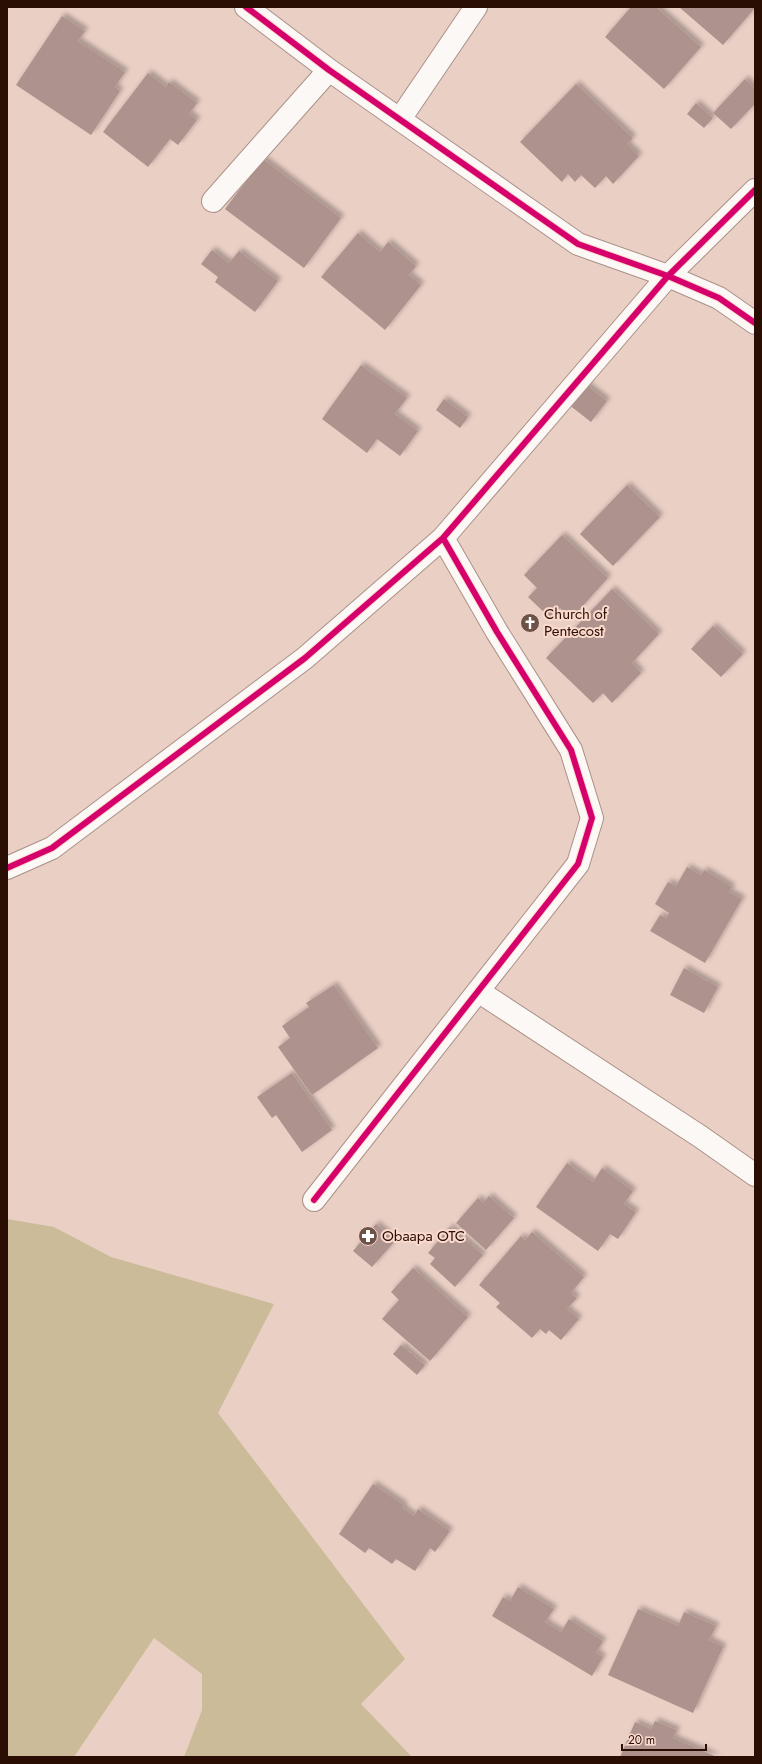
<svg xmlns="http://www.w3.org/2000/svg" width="762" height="1764" font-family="Jost,sans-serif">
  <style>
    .green { fill: #cbbb98 }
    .building { fill: #ad928d; filter: url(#shadow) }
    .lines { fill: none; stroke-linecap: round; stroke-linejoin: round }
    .street-casing { stroke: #aa9187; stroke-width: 24 }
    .street { stroke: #fcf8f6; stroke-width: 22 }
    .cycleway-casing { stroke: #fbdacd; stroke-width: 8 }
    .cycleway { stroke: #d6006c; stroke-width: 6 }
    .labels { text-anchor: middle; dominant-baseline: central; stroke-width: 4; stroke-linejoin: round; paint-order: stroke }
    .poi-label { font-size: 15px; fill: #2a0e04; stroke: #fbdacd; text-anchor: start }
  </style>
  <defs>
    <filter id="shadow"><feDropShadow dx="3.5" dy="-3.5" stdDeviation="2" flood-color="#0004"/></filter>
  </defs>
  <rect width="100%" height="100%" fill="#eacfc5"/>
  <!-- green -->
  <path class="green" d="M7,1219L54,1227L111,1257L274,1304L218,1413L405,1659L361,1704L412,1757H184L202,1710V1674L154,1638L74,1757H7Z"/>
  <!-- building -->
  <path class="building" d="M631,7H656L701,47L664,89L605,37Z
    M679,7H755V8L723,45Z
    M62,16L85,31L78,41L125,72L115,87L120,91L91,135L16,85Z
    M148,73L166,87L169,82L197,103L189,114L197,120L178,145L170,139L148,167L103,132Z
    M745,79L755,89V104L731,129L713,113Z
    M576,84L633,138L627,144L639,156L613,184L606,176L595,188L581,175L575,182L568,174L562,182L520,142Z
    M696,103L713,118L704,128L687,114Z
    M263,159L341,218L304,268L225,209Z
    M358,233L380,252L388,242L416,266L409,275L421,285L385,330L321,277Z
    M212,250L229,263L239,251L278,281L255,312L215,282L218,277L201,264Z
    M361,365L407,398L395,414L418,431L400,456L377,439L367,453L322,419Z
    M584,383L607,401L591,422L568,404Z
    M444,399L468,417L460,428L436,410Z
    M627,485L660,517L613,566L580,534Z
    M562,535L608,578L571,619L560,608L550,618L528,597L537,588L524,575Z
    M612,589L659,634L632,663L641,673L612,703L603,693L593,703L546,658Z
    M713,626L743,654L721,677L691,649Z
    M687,867L701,875L704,870L732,887L729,892L742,899L705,963L650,931L660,915L666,918L669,913L655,904L668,882L676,886Z
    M684,968L718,987L704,1013L670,995Z
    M334,985L378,1048L312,1095L278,1047L290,1038L282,1026L309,1007L306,1003Z
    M292,1073L332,1130L302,1152L276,1115L272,1118L257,1097Z
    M567,1163L593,1182L602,1168L633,1191L624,1204L636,1212L618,1239L610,1234L598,1251L536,1207Z
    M489,1196L514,1218L486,1250L456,1223L478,1198L483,1203Z
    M376,1224L395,1241L372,1267L353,1251Z
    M450,1227L483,1255L455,1287L430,1264L435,1258L428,1253Z
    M532,1232L584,1277L571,1293L577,1298L567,1309L579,1319L561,1340L549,1330L546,1334L540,1329L532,1338L496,1307L500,1303L479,1285L521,1236L525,1240Z
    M413,1268L468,1317L430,1361L382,1319L399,1300L391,1292Z
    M401,1345L425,1365L417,1375L393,1354Z
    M373,1484L404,1505L403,1508L414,1516L418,1509L450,1531L435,1552L430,1548L415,1571L396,1559L392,1564L369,1548L365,1553L339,1534Z
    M518,1587L554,1609L545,1622L561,1632L569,1619L603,1641L596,1653L603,1657L592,1676L492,1616L503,1597L510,1601Z
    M638,1609L678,1626L684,1612L716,1626L709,1640L723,1647L693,1713L608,1675Z
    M655,1721L677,1730L673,1738L717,1757H620L635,1722L651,1729Z"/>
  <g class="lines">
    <!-- street casing -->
    <g class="street-casing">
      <path id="street" d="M246,7L329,70L578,244L668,276L719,298L755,323
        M400,119L476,7
        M213,201L329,70
        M7,868L52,848L305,658L443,538L668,276L755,190
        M478,991L701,1137L755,1175
        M314,1200L578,864L592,818L571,750L497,632L443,538"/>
    </g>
    <!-- street -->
    <use href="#street" class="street"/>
    <!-- cycleway casing -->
    <g class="cycleway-casing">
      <path id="cycleway" d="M246,7L329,70L578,244L668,276L719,298L755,323
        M7,868L52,848L305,658L443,538L668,276L755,190
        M314,1200L578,864L592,818L571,750L497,632L443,538"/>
    </g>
    <!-- cycleway -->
    <use href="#cycleway" class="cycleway"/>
  </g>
  <!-- icons -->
  <defs>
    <g id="church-disc" transform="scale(1)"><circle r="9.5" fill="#6d5248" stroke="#fbdacd"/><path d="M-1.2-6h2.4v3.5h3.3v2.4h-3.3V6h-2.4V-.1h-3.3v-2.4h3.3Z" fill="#fff"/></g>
    <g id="pharmacy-disc" transform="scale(1)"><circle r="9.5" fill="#6d5248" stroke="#fbdacd"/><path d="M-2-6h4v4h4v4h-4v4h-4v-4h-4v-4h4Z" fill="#fff"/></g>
  </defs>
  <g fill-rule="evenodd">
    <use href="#church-disc" x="530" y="623"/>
    <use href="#pharmacy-disc" x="368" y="1236"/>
  </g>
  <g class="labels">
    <!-- poi labels -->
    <g class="poi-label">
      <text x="544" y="614">Church of<tspan x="544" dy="17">Pentecost</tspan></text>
      <text x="382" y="1236">Obaapa OTC</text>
    </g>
  </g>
  <!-- border -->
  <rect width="762" height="1764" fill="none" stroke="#2a0e04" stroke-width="16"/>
  <!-- scale -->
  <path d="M622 1744v6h84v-6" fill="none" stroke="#2a0e04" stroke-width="2"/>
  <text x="628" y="1744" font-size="12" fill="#2a0e04" stroke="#fbdacd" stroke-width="3" paint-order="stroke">20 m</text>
</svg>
